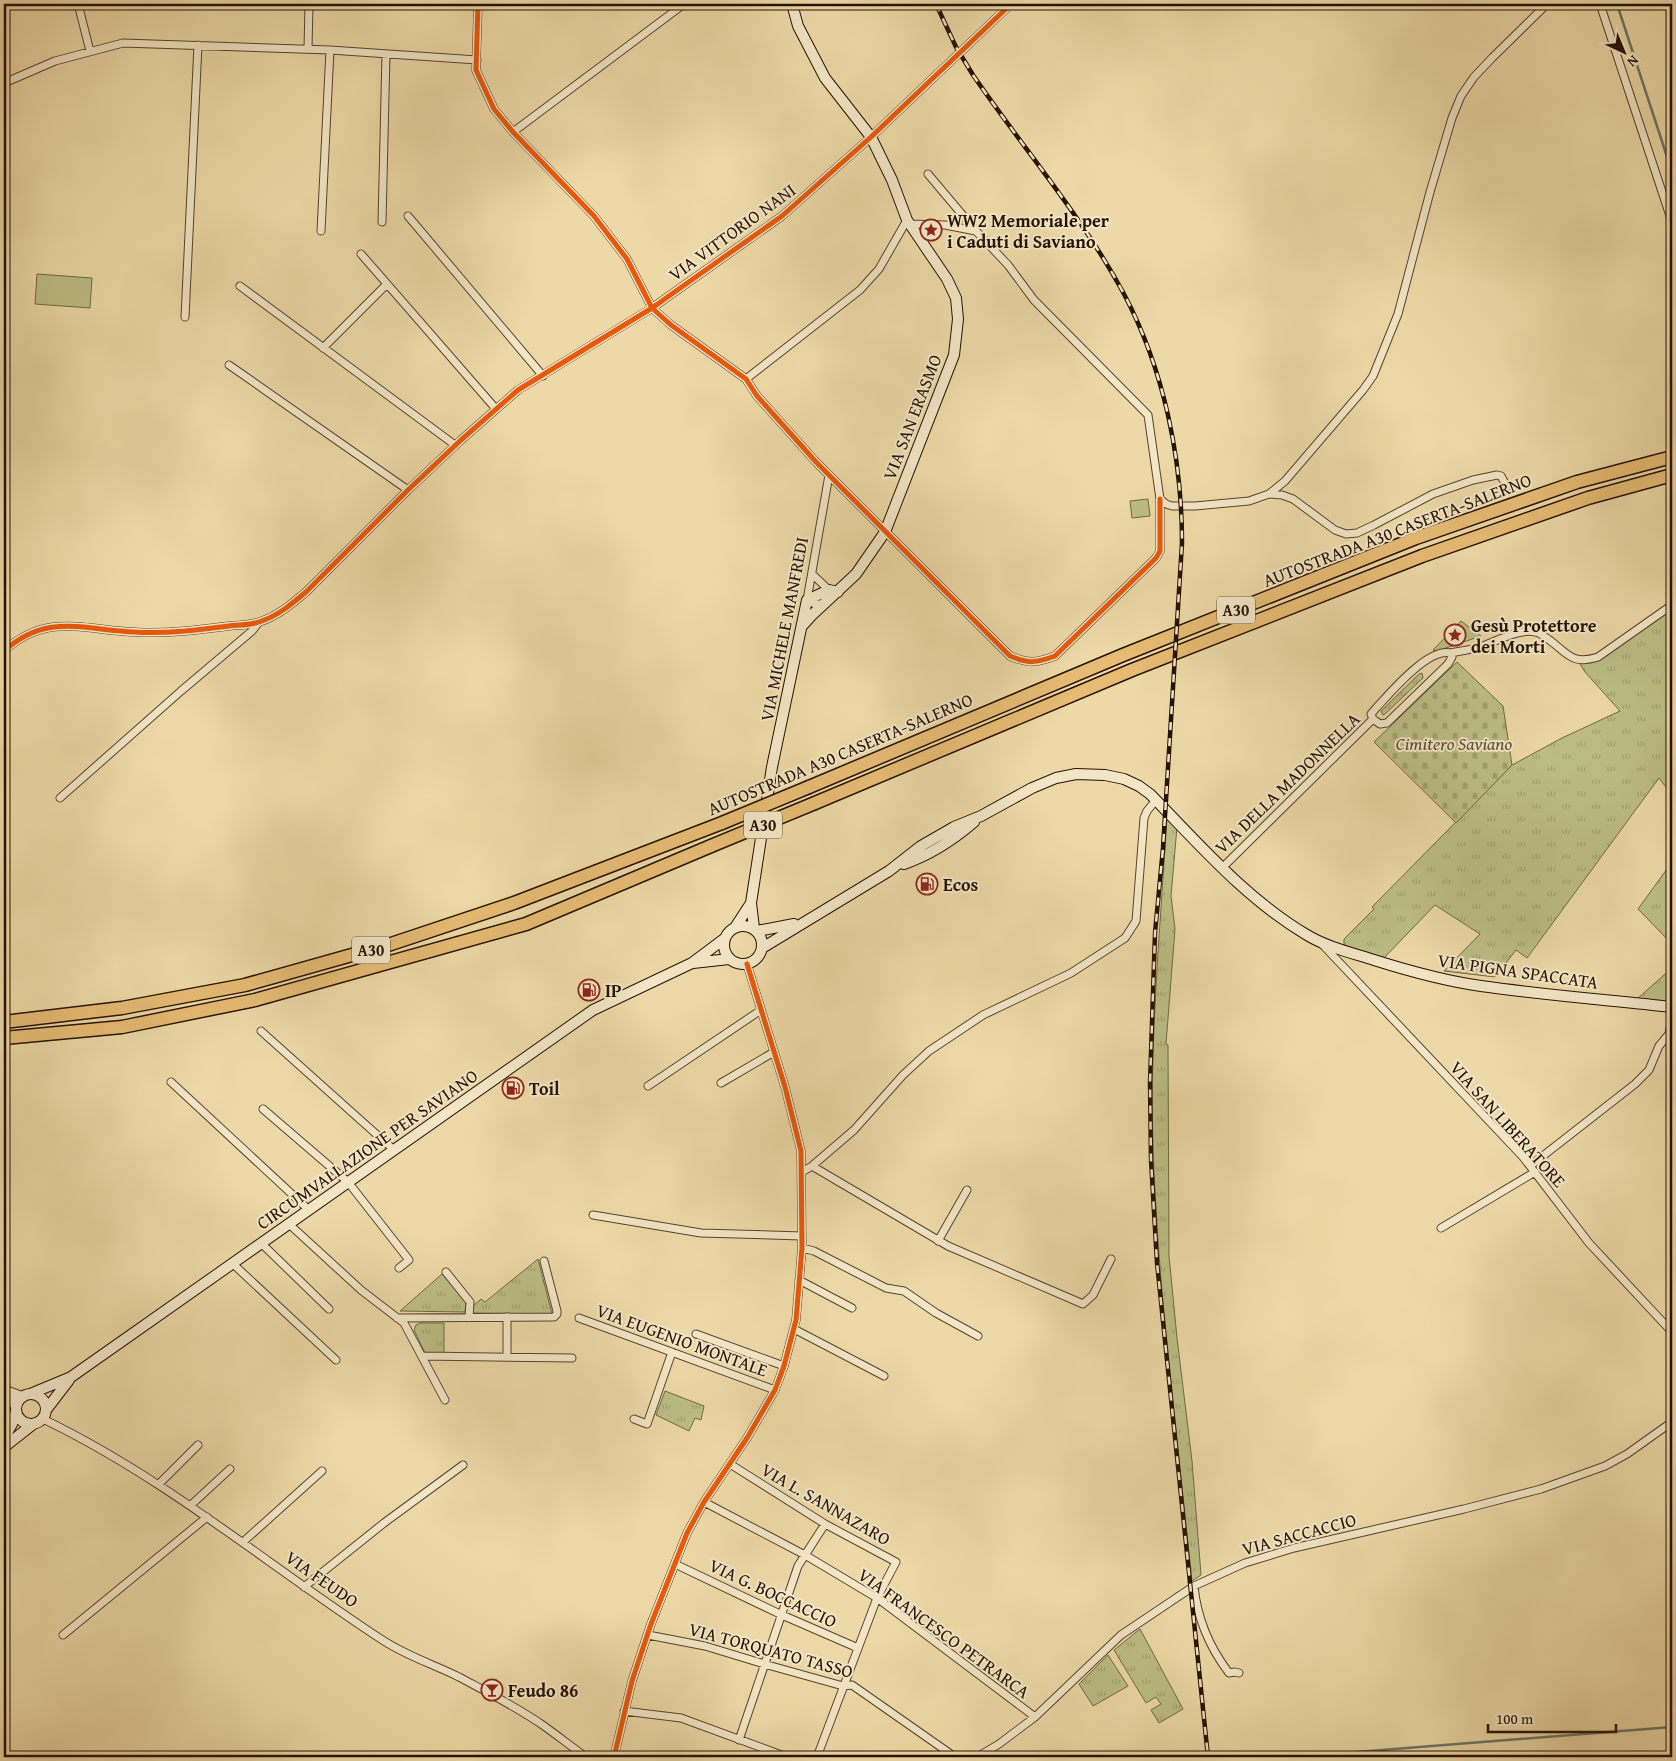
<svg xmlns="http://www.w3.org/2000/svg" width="1676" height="1761" font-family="'Gentium Book Plus',serif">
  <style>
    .grass { fill: url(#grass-tufts); stroke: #716844 }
    .cemetery { fill: url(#cemetery-stones); stroke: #716844 }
    .pitch { fill: #bcbe85; stroke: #716844 }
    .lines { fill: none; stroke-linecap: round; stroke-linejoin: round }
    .stream { stroke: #6c766a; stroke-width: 2.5 }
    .minor-casing { stroke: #58432c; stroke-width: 9 }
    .tertiary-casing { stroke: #58432c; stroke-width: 11 }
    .secondary-casing { stroke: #261103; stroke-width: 12 }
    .motorway-casing { stroke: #261103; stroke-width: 15 }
    .minor { stroke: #f3e6c6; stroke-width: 7 }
    .tertiary { stroke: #f3e6c6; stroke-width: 9 }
    .secondary { stroke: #f3e6c6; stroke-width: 10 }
    .motorway { stroke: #e6bc74; stroke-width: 12 }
    .rail-casing { stroke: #261103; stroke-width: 4.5 }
    .rail { stroke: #f3e6c6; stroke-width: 2.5; stroke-dasharray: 8; stroke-linecap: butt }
    .motorway-bridge-casing { stroke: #261103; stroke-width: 15; stroke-linecap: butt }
    .motorway-bridge { stroke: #e6bc74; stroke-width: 12 }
    .cycleway-casing { stroke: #f3e6c6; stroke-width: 8 }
    .cycleway { stroke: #e8590c; stroke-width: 5 }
    .labels { text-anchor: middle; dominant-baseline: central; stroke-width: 4; stroke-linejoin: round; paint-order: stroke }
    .shield { fill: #f3e6c6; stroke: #64513e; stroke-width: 1 }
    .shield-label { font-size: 16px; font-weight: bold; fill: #261103 }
    .poi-label { font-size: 18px; font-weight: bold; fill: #261103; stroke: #f3e6c6; text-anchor: start }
    .street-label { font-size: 18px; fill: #261103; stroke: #f3e6c6 }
    .park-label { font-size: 18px; font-style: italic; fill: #5a4e30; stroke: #f3e6c6 }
  </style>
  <defs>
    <pattern id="grass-tufts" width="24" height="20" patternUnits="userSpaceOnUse" patternTransform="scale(1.25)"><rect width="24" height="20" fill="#bcbe85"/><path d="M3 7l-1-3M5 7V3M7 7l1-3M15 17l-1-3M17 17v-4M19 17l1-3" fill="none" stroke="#a1a271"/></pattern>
    <pattern id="cemetery-stones" width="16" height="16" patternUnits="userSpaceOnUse" patternTransform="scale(1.25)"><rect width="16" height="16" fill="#bcbe85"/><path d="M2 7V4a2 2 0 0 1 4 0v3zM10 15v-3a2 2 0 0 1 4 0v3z" fill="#a1a271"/></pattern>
  </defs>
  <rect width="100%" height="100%" fill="#edd9a7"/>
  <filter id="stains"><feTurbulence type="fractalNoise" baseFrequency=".004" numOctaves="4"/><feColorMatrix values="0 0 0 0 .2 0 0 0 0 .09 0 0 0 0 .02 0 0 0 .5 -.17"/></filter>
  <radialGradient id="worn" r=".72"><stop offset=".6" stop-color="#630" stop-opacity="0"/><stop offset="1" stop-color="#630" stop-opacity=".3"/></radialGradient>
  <!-- grass -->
  <path class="grass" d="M1672,608V795L1659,778L1527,958L1516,950L1495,977L1444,971L1480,934L1435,905L1382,960L1344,945V939L1374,909L1372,907L1512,765L1562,738L1620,711L1585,672L1580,664L1602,659Z
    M1461,621L1481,636L1437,651L1433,650Z
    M1422,673L1423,678L1385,714L1383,715L1381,711L1419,674Z
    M1167,817L1177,827L1171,896L1175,929L1166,1044L1168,1045L1169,1256L1177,1338L1192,1461L1201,1575L1192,1581C1178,1444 1160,1308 1154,1171C1148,1053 1160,934 1167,817Z
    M1672,862V944L1638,909Z
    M1672,968V1003L1637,999Z
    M538,1259L552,1314L471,1313L472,1307L481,1299L485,1302Z
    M442,1274L466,1302L465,1312L400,1311Z
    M420,1323H444V1354L426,1353L424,1351L414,1330L416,1325Z
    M665,1391L704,1406L701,1420L695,1418L689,1431L656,1415Z
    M1140,1629L1183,1709L1159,1723L1151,1710L1161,1704L1156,1697L1146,1703L1114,1650Z
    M1108,1655L1128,1686L1093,1706L1079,1684Z"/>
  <!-- cemetery -->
  <path class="cemetery" d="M1457,662L1503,706L1512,765L1456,823L1374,742Z"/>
  <!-- pitch -->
  <path class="pitch" d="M37,274L92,278L90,308L35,304Z
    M1148,499L1150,516L1132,518L1130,501Z"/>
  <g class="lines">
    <!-- stream -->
    <path class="stream" d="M1617,4L1672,172
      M1294,1757L1672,1727"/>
    <!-- minor casing -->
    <g class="minor-casing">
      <path id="minor" d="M78,4L90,51
        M478,4L476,70L494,109L513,132L594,216L627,259L652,308L671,325L746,379L757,396L816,462L1010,656C1029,664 1036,663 1055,656L1156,558L1160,551V499
        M1600,4L1672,222
        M308,49L309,4
        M4,83L55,61L123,43L330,50L477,60
        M513,132L684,4
        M928,174L976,231
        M408,216L543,376
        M382,222L386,54
        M909,224L945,225L976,231L1008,265L1034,300L1148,415L1160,499L1166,504L1172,506H1195L1249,501L1269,494L1285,481L1363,390L1373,376L1398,314L1430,192L1452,118L1461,96L1474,77L1492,58L1547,4
        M321,231L330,50
        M361,254L496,409
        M240,286L455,445
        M185,317L198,45
        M323,348L387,284
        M229,365L408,490
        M746,379L860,290L879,269L907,220
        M1269,494L1282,495L1293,499L1335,530L1346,534L1357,533L1374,525L1433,494L1473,480L1497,475L1501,476L1507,487
        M812,574L829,590
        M823,604H815L807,600L829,475
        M4,651C47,612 84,630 134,632C166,634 198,630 229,626C239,625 250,625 259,622C278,616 293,603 307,591L408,490L461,440L518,390L652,308L782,216L871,137L1011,4
        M1373,719L1371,714L1377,707C1391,692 1428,648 1450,653
        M60,798L181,691L252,631L259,622
        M1222,868L1373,719L1380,724L1387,723L1448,664L1452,657L1450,653C1460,651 1470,650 1480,647C1495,642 1519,628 1535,632C1539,632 1542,635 1545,637C1567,651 1569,666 1598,657L1672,605
        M1321,943L1523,1157L1589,1243L1672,1332
        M261,1031L394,1150
        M171,1082L309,1210
        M721,1083L774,1052
        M648,1086L761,1010
        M263,1109L348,1182L409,1260L399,1268
        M812,1166L948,1246L1083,1304L1093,1295L1111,1259
        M1530,1166L1635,1084L1649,1070L1659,1046L1669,1034L1672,1017
        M802,1172L812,1166L854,1130L903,1075L929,1051L983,1015L1071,973L1125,938L1136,921L1144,818L1147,811L1156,800
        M593,1215L701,1233L802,1236
        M289,1224L361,1290L404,1323L445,1400
        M1441,1228L1535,1172
        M938,1241L967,1190
        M261,1243L329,1309
        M802,1248L814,1251L886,1288L904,1291L936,1313L978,1336
        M232,1263L336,1360
        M446,1272L470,1302L469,1318
        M799,1280L852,1308
        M397,1318L554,1317L557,1314V1311L544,1261
        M579,1318L775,1390
        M794,1329L884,1376
        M696,1334L784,1366
        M422,1356L572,1358
        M507,1357V1317
        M43,1419C166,1478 270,1567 384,1641C409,1657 433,1664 459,1677C487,1692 517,1707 544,1726C558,1736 572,1747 586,1757
        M634,1419L647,1424L672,1352
        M730,1464L825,1524L896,1562L877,1598L817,1757
        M159,1484L198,1445
        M704,1502L805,1555L877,1598L1035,1717
        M191,1505L230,1469
        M243,1542L322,1471
        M675,1564L782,1615L858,1648
        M1194,1586C1197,1617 1210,1648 1229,1673L1235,1672L1239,1673
        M304,1587L384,1523L463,1465
        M63,1635L207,1517
        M648,1635L705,1646L764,1664L843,1686L852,1685L955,1757
        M624,1711L681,1718L787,1757
        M739,1740L798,1566L825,1524
        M614,1757L632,1681L651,1624L687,1533L704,1502L747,1438L775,1390L784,1366L796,1320L802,1248L801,1151L785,1087L747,964
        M977,1757L999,1744L1035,1717L1121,1635L1194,1586L1245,1563L1294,1548L1464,1509L1541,1489L1605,1466L1627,1454L1672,1422"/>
    </g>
    <!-- tertiary casing -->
    <g class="tertiary-casing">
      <path id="tertiary" d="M4,1390L23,1397
        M4,1394L16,1406"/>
    </g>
    <!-- secondary casing -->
    <g class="secondary-casing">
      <path id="secondary" d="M792,4L798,26L825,78L871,137L892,180L907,220L947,279L956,298L958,319L954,355L885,532L856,574L813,614L803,625
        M904,864C930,855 953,840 974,822
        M724 945a19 19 0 1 1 38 0a19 19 0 1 1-38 0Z
        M736,926L751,903
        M754,928L751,903L772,767L807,600L829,590L838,592
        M757,931L794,924
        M762,948L889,871L921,846L954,827L981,816L1032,788L1056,778L1076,774L1105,775L1124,779L1139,786L1150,794C1199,844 1246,899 1307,935C1327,947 1352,953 1374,960C1409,971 1445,981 1481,986C1544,995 1609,1000 1672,1007
        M693,963L729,959
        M16 1409a15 15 0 1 1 30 0a15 15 0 1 1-30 0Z
        M30,1394L71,1377L593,1010L692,963L724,939
        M46,1410L69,1380
        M4,1438L12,1424L16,1411
        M4,1447L32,1425"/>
    </g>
    <!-- motorway casing -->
    <g class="motorway-casing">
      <path id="motorway" d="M809,787L1123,655L1416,538L1577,482L1672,457
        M815,803L1132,670L1422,556L1588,498L1672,475
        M4,1022L122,1008L245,985L391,944L514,903L722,823
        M4,1038L122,1027L255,1000L526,924L711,846"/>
    </g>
    <!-- minor -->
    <use href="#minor" class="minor"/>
    <!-- tertiary -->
    <use href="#tertiary" class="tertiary"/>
    <!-- secondary -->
    <use href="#secondary" class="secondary"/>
    <!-- motorway -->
    <use href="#motorway" class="motorway"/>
    <!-- rail casing -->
    <g class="rail-casing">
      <path id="rail" d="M936,4L956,47L973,75C1023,148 1082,216 1124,294C1164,370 1182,458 1182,543L1163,848L1155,933L1150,1083L1151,1160L1157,1263L1208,1757"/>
    </g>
    <!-- rail -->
    <use href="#rail" class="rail"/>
    <!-- motorway-bridge casing -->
    <g class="motorway-bridge-casing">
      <path id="motorway-bridge" d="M722,823L809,787
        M711,846L815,803"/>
    </g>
    <!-- motorway-bridge -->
    <use href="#motorway-bridge" class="motorway-bridge"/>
    <!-- cycleway casing -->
    <g class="cycleway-casing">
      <path id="cycleway" d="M478,4L476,70L494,109L513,132L594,216L627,259L652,308L671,325L746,379L757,396L816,462L1010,656C1029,664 1036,663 1055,656L1156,558L1160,551V499
        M4,651C47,612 84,630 134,632C166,634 198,630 229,626C239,625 250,625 259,622C278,616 293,603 307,591L408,490L461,440L518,390L652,308L782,216L871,137L1011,4
        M614,1757L632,1681L651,1624L687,1533L704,1502L747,1438L775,1390L784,1366L796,1320L802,1248L801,1151L785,1087L747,964"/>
    </g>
    <!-- cycleway -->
    <use href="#cycleway" class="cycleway"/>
  </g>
  <!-- icons -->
  <defs>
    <g id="sight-ring" transform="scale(1.125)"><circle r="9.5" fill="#f3e6c6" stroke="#8f2418" stroke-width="1.5"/><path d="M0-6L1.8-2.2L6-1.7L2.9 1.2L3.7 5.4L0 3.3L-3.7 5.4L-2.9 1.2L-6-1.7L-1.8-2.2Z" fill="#8f2418"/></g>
    <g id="fuel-ring" transform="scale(1.125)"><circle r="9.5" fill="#f3e6c6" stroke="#8f2418" stroke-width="1.5"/><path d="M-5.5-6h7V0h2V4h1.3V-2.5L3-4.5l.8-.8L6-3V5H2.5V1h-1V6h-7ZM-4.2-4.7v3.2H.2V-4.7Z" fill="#8f2418"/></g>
    <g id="bar-ring" transform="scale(1.125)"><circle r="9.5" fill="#f3e6c6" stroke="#8f2418" stroke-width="1.5"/><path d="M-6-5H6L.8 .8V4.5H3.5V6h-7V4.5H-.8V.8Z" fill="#8f2418"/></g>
  </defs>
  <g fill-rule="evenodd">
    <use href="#sight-ring" x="931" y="230"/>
    <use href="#sight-ring" x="1455" y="635"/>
    <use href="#fuel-ring" x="927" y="884"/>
    <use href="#fuel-ring" x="589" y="990"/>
    <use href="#fuel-ring" x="513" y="1088"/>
    <use href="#bar-ring" x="492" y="1690"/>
  </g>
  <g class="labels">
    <!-- shield labels -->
    <g class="shield">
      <rect x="1217" y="596.5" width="38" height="27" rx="4"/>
      <rect x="744" y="811.5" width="38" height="27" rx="4"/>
      <rect x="352" y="936.5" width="38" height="27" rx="4"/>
    </g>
    <g class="shield-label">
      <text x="1236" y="610">A30</text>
      <text x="763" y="825">A30</text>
      <text x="371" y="950">A30</text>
    </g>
    <!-- poi labels -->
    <g class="poi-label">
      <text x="947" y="220">WW2 Memoriale per<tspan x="947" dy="21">i Caduti di Saviano</tspan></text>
      <text x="1471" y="625">Gesù Protettore<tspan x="1471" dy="21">dei Morti</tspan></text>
      <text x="943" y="884">Ecos</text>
      <text x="605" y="990">IP</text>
      <text x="529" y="1088">Toil</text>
      <text x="508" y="1690">Feudo 86</text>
    </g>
    <!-- street labels -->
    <g class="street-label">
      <text transform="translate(732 232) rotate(-36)">VIA VITTORIO NANI</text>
      <text transform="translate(912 417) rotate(-69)">VIA SAN ERASMO</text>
      <text transform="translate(1397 530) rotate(-21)">AUTOSTRADA A30 CASERTA-SALERNO</text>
      <text transform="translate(784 629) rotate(-79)">VIA MICHELE MANFREDI</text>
      <text transform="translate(840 754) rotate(-23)">AUTOSTRADA A30 CASERTA-SALERNO</text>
      <text transform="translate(1287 783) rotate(-44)">VIA DELLA MADONNELLA</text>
      <text transform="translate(1518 971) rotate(8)">VIA PIGNA SPACCATA</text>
      <text transform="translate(1508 1124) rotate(48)">VIA SAN LIBERATORE</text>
      <text transform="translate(367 1149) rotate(-35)">CIRCUMVALLAZIONE PER SAVIANO</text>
      <text transform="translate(682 1340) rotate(20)">VIA EUGENIO MONTALE</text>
      <text transform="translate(826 1504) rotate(30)">VIA L. SANNAZARO</text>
      <text transform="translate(1299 1534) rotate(-15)">VIA SACCACCIO</text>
      <text transform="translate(322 1579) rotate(35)">VIA FEUDO</text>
      <text transform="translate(773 1593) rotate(25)">VIA G. BOCCACCIO</text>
      <text transform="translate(944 1633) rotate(36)">VIA FRANCESCO PETRARCA</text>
      <text transform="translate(771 1650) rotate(15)">VIA TORQUATO TASSO</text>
    </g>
    <!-- park labels -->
    <g class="park-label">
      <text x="1454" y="743">Cimitero Saviano</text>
    </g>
  </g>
  <!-- margin -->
  <rect width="1676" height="1761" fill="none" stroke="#edd9a7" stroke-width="20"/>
  <rect x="5" y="5" width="1666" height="1751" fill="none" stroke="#261103" stroke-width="2.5"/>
  <rect x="10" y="10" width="1656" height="1741" fill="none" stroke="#261103"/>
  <!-- north arrow -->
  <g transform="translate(1624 52) rotate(136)" stroke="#f3e6c6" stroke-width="4" paint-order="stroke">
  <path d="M0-4L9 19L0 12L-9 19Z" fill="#261103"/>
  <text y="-8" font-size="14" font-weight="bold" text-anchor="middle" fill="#261103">N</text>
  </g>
  <!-- scale -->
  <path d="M1488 1724v8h128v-8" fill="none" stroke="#261103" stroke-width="2.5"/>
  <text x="1496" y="1724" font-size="15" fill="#261103" stroke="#f3e6c6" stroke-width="4" paint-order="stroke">100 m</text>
  <rect width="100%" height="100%" filter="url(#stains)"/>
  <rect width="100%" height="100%" fill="url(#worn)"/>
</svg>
